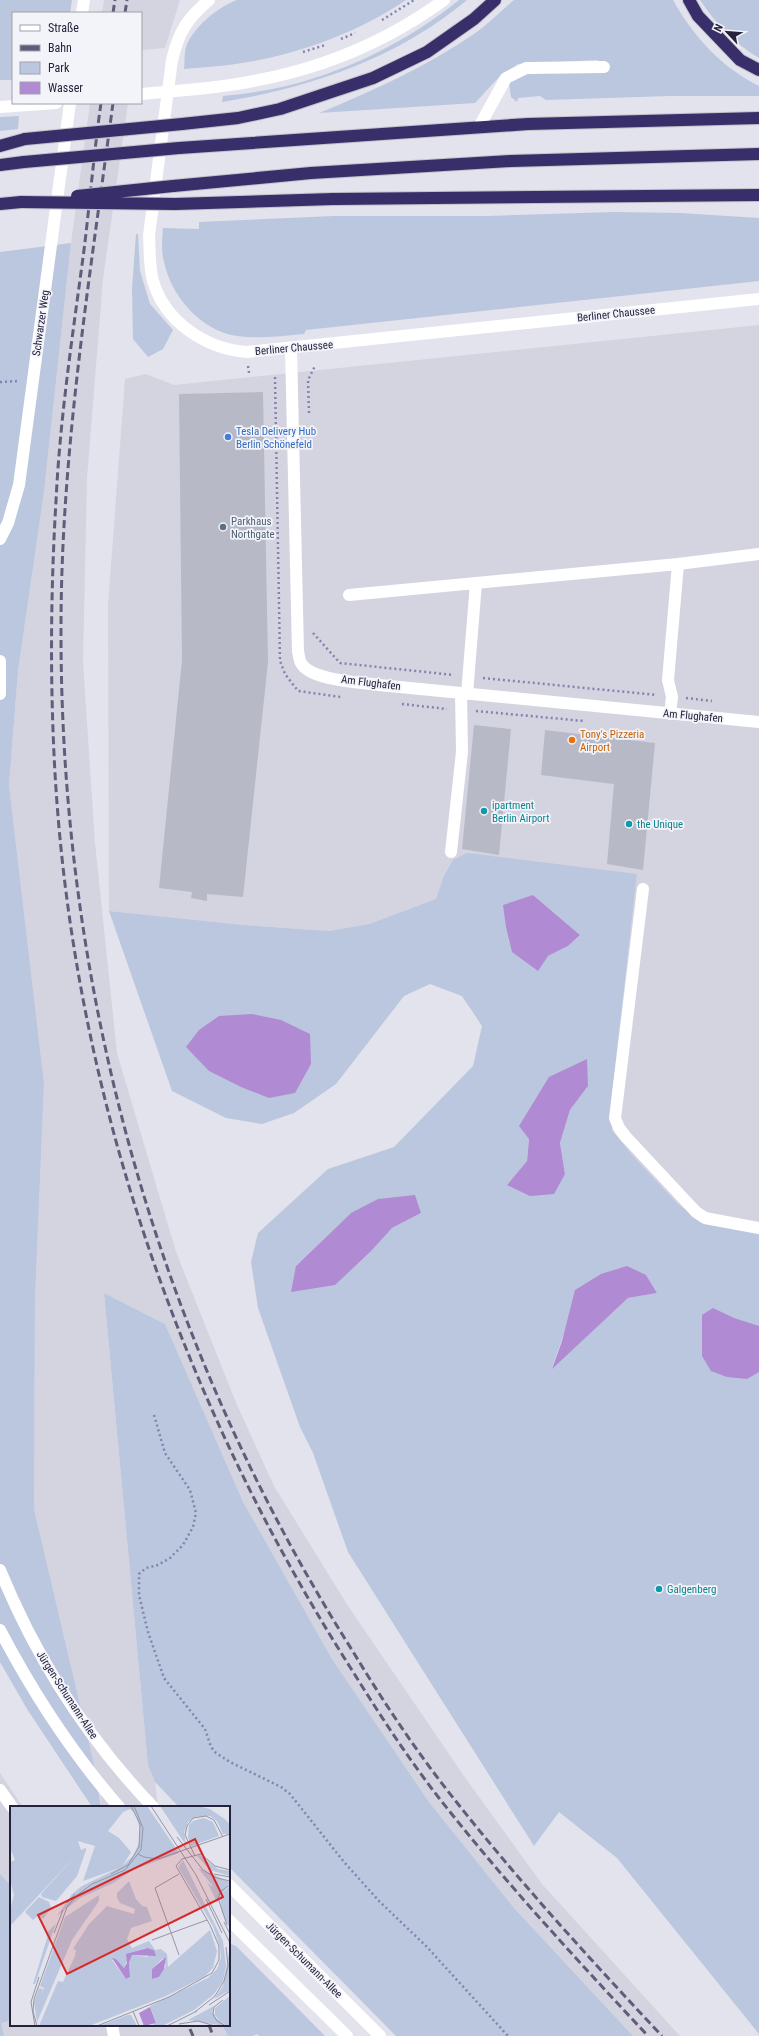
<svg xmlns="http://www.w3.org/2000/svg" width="759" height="2036" font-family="'Roboto Condensed',sans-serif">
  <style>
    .built { fill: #d3d4e0 }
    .green { fill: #bbc7de; fill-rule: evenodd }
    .water { fill: #b08ad2 }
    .building { fill: #b8b9c7 }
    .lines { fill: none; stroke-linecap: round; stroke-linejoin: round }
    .highway-casing { stroke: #c2c1c9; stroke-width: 14 }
    .path { stroke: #8582b0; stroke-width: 2.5; stroke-dasharray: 2 3; stroke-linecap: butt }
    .minor { stroke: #fff; stroke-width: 12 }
    .highway { stroke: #382e6a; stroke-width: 12 }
    .rail { stroke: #605c79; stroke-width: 3; stroke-dasharray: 8 4; stroke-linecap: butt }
    .highway-bridge-casing { stroke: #c2c1c9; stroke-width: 14; stroke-linecap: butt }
    .minor-bridge { stroke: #fff; stroke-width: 12 }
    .highway-bridge { stroke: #382e6a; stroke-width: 12 }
    .shop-dot { fill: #3f7fe0; stroke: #f3f4f9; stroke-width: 1.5 }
    .service-dot { fill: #5c6f8a; stroke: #f3f4f9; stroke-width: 1.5 }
    .food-dot { fill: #e8710a; stroke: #f3f4f9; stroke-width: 1.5 }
    .culture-dot { fill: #0f9aa8; stroke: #f3f4f9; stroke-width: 1.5 }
    .labels { text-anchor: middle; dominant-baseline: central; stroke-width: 3.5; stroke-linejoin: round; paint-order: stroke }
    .street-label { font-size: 11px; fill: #25223e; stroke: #f3f4f9 }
    .shop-label { font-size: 11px; fill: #366cbe; stroke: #f3f4f9; text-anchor: start }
    .service-label { font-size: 11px; fill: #4e5e75; stroke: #f3f4f9; text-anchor: start }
    .food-label { font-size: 11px; fill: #c56008; stroke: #f3f4f9; text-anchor: start }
    .culture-label { font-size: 11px; fill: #0d838f; stroke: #f3f4f9; text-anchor: start }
    .inset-road { fill: none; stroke: #9696a6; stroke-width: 1 }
    .view { fill: #d62828; fill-opacity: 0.15; stroke: #d62828; stroke-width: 2 }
    .inset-edge { fill: none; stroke: #25223e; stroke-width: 2 }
  </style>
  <rect width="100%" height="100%" fill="#e2e3ec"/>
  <!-- built -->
  <path class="built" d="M104,0H180L165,48L141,50V13H102Z
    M90,103H128L103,279L87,478L83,662L95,843L117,1053L176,1252L237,1405L274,1486L348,1606L464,1776L542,1884L680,2036H633L514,1908L429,1802L332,1659L243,1503L165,1324L104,1293L148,1765L155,1782L158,1807H102L94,1764L34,1509L35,1299L44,1083L9,785L18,671L44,492L71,243Z
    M759,325V1234L704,1220L679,1205L633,1156L612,1130V1095L637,874L443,878L436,899L369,924L329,931L244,925L109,911L108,605L125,379L146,374L174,385Z
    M0,1773L23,1807H11V2025H222L228,2036H0Z"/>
  <!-- green -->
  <path class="green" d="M0,0H72L70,13H13V80H0Z
    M237,0H406C360,31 303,53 248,62C227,66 205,67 184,69C185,62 184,53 186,47C193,27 218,7 237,0Z
    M459,0H467C398,58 310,88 222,102L223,96C241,94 259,92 277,88C343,74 407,42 459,0Z
    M514,0H673C693,36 721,67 759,86V96H670L546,100L540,96L518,98L517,102L511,97L509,83L532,72L597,70L598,60L518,64L500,76L475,103L319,113C373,91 425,67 474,34C488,24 501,11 514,0Z
    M700,0H759V58C734,43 716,24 700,0Z
    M19,116L18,129L0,131V117Z
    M614,212L680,213L759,218V281L306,330L304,334C282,336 259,339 237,336C201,331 171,296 164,262C161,251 162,240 163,228L199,229V222L334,216H488Z
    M136,234H138L140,271L150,304L173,330L163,349L148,357L133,339L132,289Z
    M71,243L44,492L18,671L9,785L44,1083L35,1299L34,1509L94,1764L101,1807H92L27,1709L0,1662V252Z
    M467,853L637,874L612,1095V1130L633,1156L679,1205L704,1220L759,1234V2034L617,1858L559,1812L534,1846L348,1552L313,1453L300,1427L258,1308L251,1262L258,1233L328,1169L394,1147L473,1066L482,1026L462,996L430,984L404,996L336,1084L294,1113L262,1124L226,1118L172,1091L109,911L244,925L329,931L369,924L436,899L443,878L453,860ZM533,895L580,935L568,946L548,956ZM588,1086L570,1110L560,1143L565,1174L507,1185L527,1161L529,1139ZM351,1213H421L392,1228L296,1266ZM646,1275L657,1293L628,1298L552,1368L570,1316Z
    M104,1293L165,1324L243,1502L332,1659L429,1802L514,1908L633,2036H396L229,1867V1807H179L155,1782L148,1765Z
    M0,1874L11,1886V2020L1,2023L4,2036H0Z
    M229,1943L236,1946L325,2036H259L257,2034L253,2036H228L222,2025H229Z"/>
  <!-- water -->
  <path class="water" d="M533,895L580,935L568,946L548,956L538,971L512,952L506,927L503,905Z
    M252,1014L281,1020L310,1034L311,1064L295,1093L269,1098L241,1087L209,1071L186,1047L199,1030L219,1016Z
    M587,1059L588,1086L570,1110L560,1143L565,1174L554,1194L530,1196L507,1185L527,1161L529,1139L519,1126L549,1077Z
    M415,1195L421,1213L392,1228L371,1251L335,1285L291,1292L296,1266L351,1213L378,1199Z
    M627,1266L646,1275L657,1293L628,1298L552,1369L562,1341L575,1290L601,1274Z
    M713,1308L734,1318L759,1326V1372L747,1379L727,1377L711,1371L702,1356V1315Z"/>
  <!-- building -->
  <path class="building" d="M263,392L268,662L243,897L207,894V901L191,898L192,892L159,888L182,660L179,394Z
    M474,725L511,729L499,855L462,849Z
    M545,730L655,743L643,870L607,864L614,784L541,775Z"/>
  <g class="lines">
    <!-- highway casing -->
    <g class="highway-casing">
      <path id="highway" d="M689,0L698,16L740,60L759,70
        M182,124L238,118L280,109L373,78L427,52L474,19L495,0
        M0,146L25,139
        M179,148L528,124L759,118
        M0,165L24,162
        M173,186L311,173L511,161L759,154
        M0,204L21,202
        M175,204L333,199L759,195"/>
    </g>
    <!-- path -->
    <path class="path" d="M382,20L414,0
      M341,39L355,33
      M303,52L325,45
      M248,366L249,373
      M275,377L280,661L285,674L298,691L341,697
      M0,382L19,381
      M309,413L308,380L315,366
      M313,633L340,663L454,675
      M483,678L657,695
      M686,698L712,701
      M402,704L447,709
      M476,711L584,721
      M154,1415L165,1453L190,1490L196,1513L193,1527L183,1545L170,1558L158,1565L146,1568L139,1574V1595L148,1632L164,1678L205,1729L211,1747L216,1753L230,1762L281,1787L290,1794L344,1862L379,1901L427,1947L508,2036"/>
    <!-- minor -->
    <path class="minor" d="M209,0C187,19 179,31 172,60L149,235C150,251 149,266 153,281C165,322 206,349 247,352L759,299
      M82,13L84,0
      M187,90C282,82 366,57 444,0
      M0,107L56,103
      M479,127L506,78L526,68L604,67
      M291,348L298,651C299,655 299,660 301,663C311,681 360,682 379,685L759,722
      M0,539L8,523L19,485L70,103
      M349,595L678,564L759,554
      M0,661V694
      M467,694L476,583
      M670,714L672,697L668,680L678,564
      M451,852L462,752L461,693
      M643,889L615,1118L619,1128L626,1137L696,1212L705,1218L759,1228
      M0,1570C36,1658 87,1738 153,1807
      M0,1630C33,1693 72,1753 119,1807
      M0,1790L12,1807
      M229,1885L380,2036
      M229,1920L347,2036
      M112,2025L114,2036"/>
    <!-- highway -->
    <use href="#highway" class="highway"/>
    <!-- rail -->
    <path class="rail" d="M113,13L115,0
      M125,13L127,0
      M101,103C94,152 90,201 84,250C73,333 60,417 56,501C51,585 50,670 54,754C69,1078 177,1395 350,1667C378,1712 407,1757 439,1798C504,1881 576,1959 648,2036
      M113,103C90,277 61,452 61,628C60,991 158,1343 352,1650C381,1698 412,1745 447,1790C514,1876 588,1957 662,2036
      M209,2025L213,2036
      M190,2029L193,2036"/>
    <!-- highway-bridge casing -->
    <g class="highway-bridge-casing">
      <path id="highway-bridge" d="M25,139L182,124
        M24,162L179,148
        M77,196L173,186
        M21,202L175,204"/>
    </g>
    <!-- minor-bridge -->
    <path class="minor-bridge" d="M141,94L187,90"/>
    <!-- highway-bridge -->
    <use href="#highway-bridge" class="highway-bridge"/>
  </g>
  <!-- markers -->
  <circle class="shop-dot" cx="228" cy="437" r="4"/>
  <circle class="service-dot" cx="223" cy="527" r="4"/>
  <circle class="food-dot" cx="572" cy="740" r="4"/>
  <g class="culture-dot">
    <circle cx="484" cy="811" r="4"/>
    <circle cx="629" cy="824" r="4"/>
    <circle cx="659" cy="1589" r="4"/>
  </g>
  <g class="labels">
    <!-- street labels -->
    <g class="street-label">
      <text transform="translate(616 314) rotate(-6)">Berliner Chaussee</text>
      <text transform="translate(41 323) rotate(-82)">Schwarzer Weg</text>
      <text transform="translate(294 348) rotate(-5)">Berliner Chaussee</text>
      <text transform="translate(371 683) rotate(7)">Am Flughafen</text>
      <text transform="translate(693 716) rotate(5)">Am Flughafen</text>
      <text transform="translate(67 1695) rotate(57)">Jürgen-Schumann-Allee</text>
      <text transform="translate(304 1960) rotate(45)">Jürgen-Schumann-Allee</text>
    </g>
    <!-- shop labels -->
    <g class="shop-label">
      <text x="236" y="431">Tesla Delivery Hub<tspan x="236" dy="13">Berlin Schönefeld</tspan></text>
    </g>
    <!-- service labels -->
    <g class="service-label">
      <text x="231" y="521">Parkhaus<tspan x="231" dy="13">Northgate</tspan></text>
    </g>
    <!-- food labels -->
    <g class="food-label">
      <text x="580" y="734">Tony's Pizzeria<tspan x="580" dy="13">Airport</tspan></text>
    </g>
    <!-- culture labels -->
    <g class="culture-label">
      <text x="492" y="805">ipartment<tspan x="492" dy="13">Berlin Airport</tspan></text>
      <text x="637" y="824">the Unique</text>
      <text x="667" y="1589">Galgenberg</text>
    </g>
  </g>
  <!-- overview -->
  <g transform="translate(10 1806)">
    <rect width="220" height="220" fill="#e2e3ec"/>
    <path d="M0,0H137L169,47L125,63L103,77L70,92L47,110L62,88L72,80L109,62L73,75L85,40L68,35L71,44L76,42V44L67,70L46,95L32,91L31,88L67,48L0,120V104L4,89L0,74V56L5,54L0,42ZM120,3L125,7L130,23L129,37L123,50L113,59L121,46L109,32L98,25L113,6ZM150,0H189L200,3L216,14L220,19V28H213L207,15L200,10L184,11L178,16L174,26L176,39ZM194,12L203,16L209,30L181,40L178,31L179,19L183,15ZM190,49L208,63L220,65V70L200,64L187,50ZM173,54L213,135L216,160L213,175L204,188L184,204L152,220H142L146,216L140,200L198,172L207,163L211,152L210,141L203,120L168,61ZM188,62L220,76L207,96L197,76L202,81V79ZM119,75L126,93L132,100L137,101L142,115L121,122L117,133L122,142L139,135L145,144L151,143L157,148L158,161L200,124L207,145L203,162L194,171L156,190L79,220H29L48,175L53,176L65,150L66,144L63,143L79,118L97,100L124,108L125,103L110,97L107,92V87ZM135,142L144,144L137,151L122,149L119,157L120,171L116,173L102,154L106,153L114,162L120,147ZM153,152L156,160L149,171L142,173V163ZM220,80V123L211,104L210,89ZM89,89V95L62,134L27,216L24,196L29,182L33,183L32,188L34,182L30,180L55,111ZM29,91L39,96L41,102L33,113L29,109L23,114L15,106ZM46,117L25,178H23L38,129L36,128ZM219,146L220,184L204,193L213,180ZM220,190V220H217L205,211V202ZM204,200L202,206L215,220L178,214ZM121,209L127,220H89L118,209Z" fill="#bbc7de" fill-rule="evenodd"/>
    <path d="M137,142L144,144L146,150L122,149L119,157L120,171L116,173L102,152L106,153L114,162L117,157L116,148ZM156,151L154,163L149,171L142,173V163ZM140,201L146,217L134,220L129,207Z" fill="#b08ad2"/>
    <path class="inset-road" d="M141,0L186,69L220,137M167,31L193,64L207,72L220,75M128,48L134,51L148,53L220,28M185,50L175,29L177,20L183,12L196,10L204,14L213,31M101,68L118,59L129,41L130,18L121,0M169,68L145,82L169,149M204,68L220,71M196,93L212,127M57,97L65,88M214,116L220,128M217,119L208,92L211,85L220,79M44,127L53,104M142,134L197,114M213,194L204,201L203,208L207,215L216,220M199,199L220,185M123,205L129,220M185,206L205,190L214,175L218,160L216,141M169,218L188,215L205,220M25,220L21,196L29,171M27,220L23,205L24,193L57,101L66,90L82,78L115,64L131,44L133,22L124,0M87,220L159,191L202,167L209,154V140L200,119L166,60L172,53L191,48L205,60L220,64M157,220L187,205"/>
    <path class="view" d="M185,33L213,91L57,168L28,109Z"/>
    <rect width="220" height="220" class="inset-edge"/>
  </g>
  <!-- legend -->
  <rect x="12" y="12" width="130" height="92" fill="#f3f4f9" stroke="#a1a0ae"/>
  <rect x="20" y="25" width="20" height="6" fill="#ffffff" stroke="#a1a0ae"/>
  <text x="48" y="32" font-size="12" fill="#25223e">Straße</text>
  <rect x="20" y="45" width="20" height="6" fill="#605c79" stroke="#a1a0ae"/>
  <text x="48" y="52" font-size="12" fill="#25223e">Bahn</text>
  <rect x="20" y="62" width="20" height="12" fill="#bbc7de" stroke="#a1a0ae"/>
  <text x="48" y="72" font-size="12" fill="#25223e">Park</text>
  <rect x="20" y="82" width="20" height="12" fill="#b08ad2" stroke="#a1a0ae"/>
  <text x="48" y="92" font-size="12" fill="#25223e">Wasser</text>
  <!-- north arrow -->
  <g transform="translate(727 32) rotate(296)" stroke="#f3f4f9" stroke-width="3" paint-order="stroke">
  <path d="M0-3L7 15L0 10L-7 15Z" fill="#25223e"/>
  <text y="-6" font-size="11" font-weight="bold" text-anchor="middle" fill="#25223e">N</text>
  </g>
</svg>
